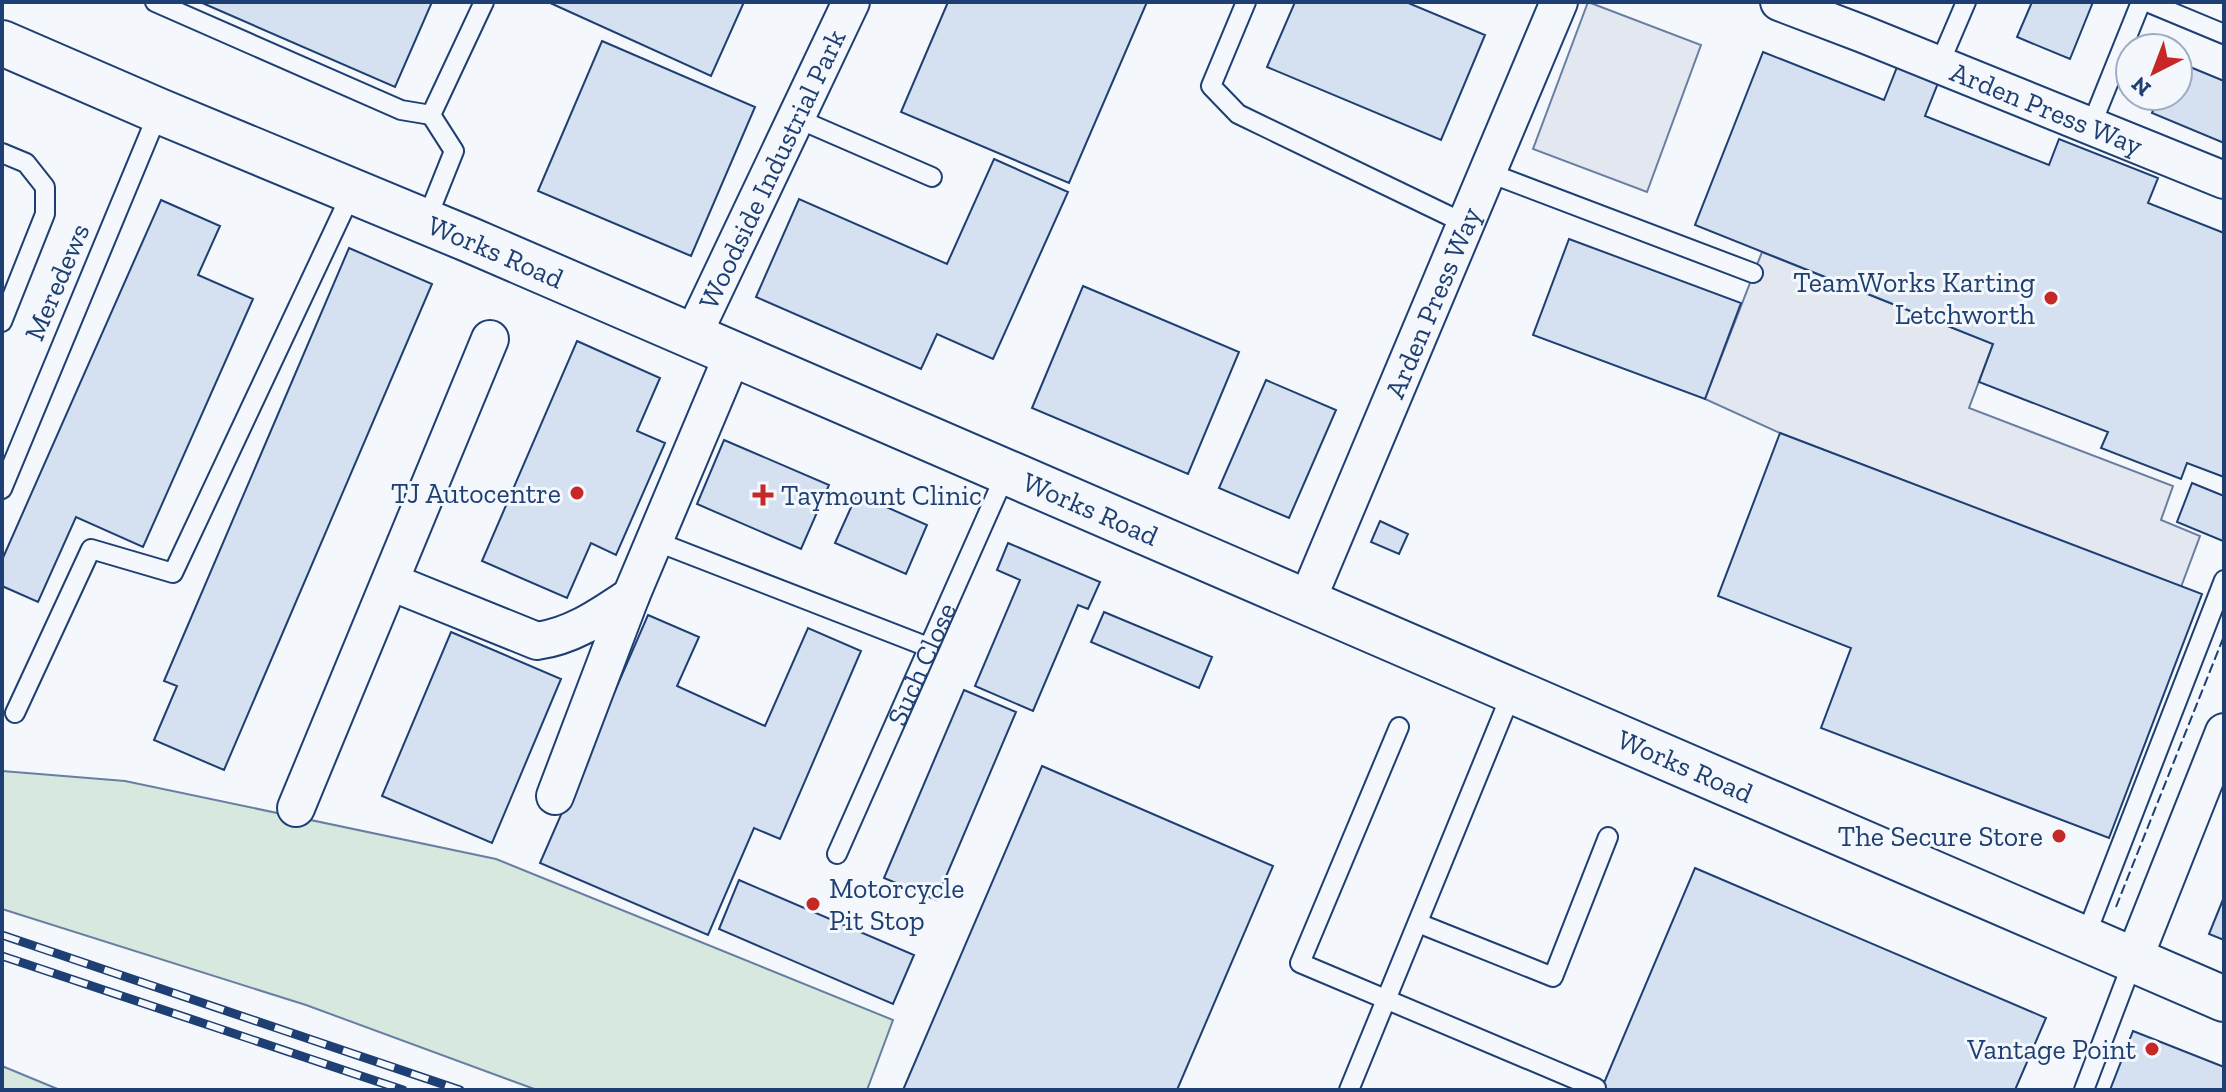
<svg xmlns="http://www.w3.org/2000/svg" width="2226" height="1092" font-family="'Zilla Slab',serif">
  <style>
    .green { fill: #d7e8df; stroke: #687fa3; stroke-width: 2 }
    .parking { fill: #e3e8f0; stroke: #687fa3; stroke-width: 2 }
    .building { fill: #d5e0f0; stroke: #1d3f73; stroke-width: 2 }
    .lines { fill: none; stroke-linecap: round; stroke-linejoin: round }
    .lane-casing { stroke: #1d3f73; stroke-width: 22 }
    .street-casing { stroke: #1d3f73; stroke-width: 40 }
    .secondary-casing { stroke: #1d3f73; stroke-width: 48 }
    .lane { stroke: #f4f7fb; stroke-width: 18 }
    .street { stroke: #f4f7fb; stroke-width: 36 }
    .secondary { stroke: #f4f7fb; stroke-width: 44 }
    .rail-casing { stroke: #1d3f73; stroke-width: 9 }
    .rail { stroke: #f4f7fb; stroke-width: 6; stroke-dasharray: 18; stroke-linecap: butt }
    .fence { stroke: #1d3f73; stroke-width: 2; stroke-dasharray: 10 4; stroke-linecap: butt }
    .poi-dot { fill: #c62828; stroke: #f4f7fb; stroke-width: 3 }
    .labels { text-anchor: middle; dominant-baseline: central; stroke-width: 6; stroke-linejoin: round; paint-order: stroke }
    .street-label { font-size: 28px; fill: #1d3f73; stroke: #f4f7fb }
    .poi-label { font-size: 28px; fill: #1d3f73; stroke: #f4f7fb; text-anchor: end }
  </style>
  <rect width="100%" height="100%" fill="#f4f7fb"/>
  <!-- green -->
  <path class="green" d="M2,771L125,781L496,859L893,1020L867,1090H537L306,1005L2,909Z
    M2,1066L60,1090H2Z"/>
  <!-- parking -->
  <path class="parking" d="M1588,2L1701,45L1647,192L1533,149Z
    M1762,252L1993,344L1969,408L2173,486L2161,520L2200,536L2181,587L1780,433L1705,399Z"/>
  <!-- building -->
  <path class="building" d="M200,2H432L395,87Z
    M548,2H744L711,76Z
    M948,2H1147L1069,183L901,112Z
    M1295,2H1406L1485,35L1441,140L1267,67Z
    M2032,2H2093L2070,59L2017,37Z
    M602,41L755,107L691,256L538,191Z
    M1763,52L1884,100L1899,62L1940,78L1925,116L2049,165L2059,139L2158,178L2148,203L2224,233V477L2187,463L2181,479L2101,448L2108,432L1979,382L1993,344L1695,225Z
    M2178,62L2224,81V143L2152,113L2159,96H2178Z
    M994,159L1068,192L993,359L937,334L921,369L756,297L799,199L947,264Z
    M161,200L220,226L198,275L253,299L143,547L76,517L38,602L2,586V560Z
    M1569,239L1741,303L1705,399L1533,335Z
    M349,248L432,284L224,770L154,740L177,686L164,681Z
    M1083,286L1239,352L1188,474L1032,408Z
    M577,341L660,378L637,431L665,443L616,555L591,543L567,598L482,561Z
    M1266,380L1336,410L1289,518L1219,488Z
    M1780,433L2202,594L2109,838L1821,728L1851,648L1718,596Z
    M724,440L829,485L801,549L697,504Z
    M2192,483L2224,496L2223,541L2177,522Z
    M857,494L927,525L906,574L835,543Z
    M1380,521L1408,534L1399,554L1371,542Z
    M1008,543L1100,582L1088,609L1078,605L1033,711L975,686L1020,580L997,570Z
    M1104,612L1212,657L1199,688L1091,642Z
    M648,615L699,637L677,686L765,726L808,628L861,651L780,839L754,828L708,935L540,863Z
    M451,632L561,679L492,843L382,796Z
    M964,690L1016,712L936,900L884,878Z
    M1042,766L1273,866L1177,1090H903Z
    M1695,868L2046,1018L2015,1090H1601Z
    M739,880L914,955L893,1004L719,929Z
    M2224,897V940L2209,934Z
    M2133,1031L2224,1067V1090H2110Z"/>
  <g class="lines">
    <!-- lane casing -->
    <g class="lane-casing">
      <g id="lane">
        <path d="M155,2L401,110L431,115"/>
        <path d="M1246,2L1211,86L1238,114L1466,224"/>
        <path d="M2147,2L2224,34"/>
        <path d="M1939,65L1966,2"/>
        <path d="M796,118L932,177"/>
        <path d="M2091,126L2141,2"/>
        <path d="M2,153L26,163L45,187V214L2,322"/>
        <path d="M1487,172L1753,273"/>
        <path d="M426,221L454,151L431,115L484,2"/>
        <path d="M2,489L159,111"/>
        <path d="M655,541L928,647"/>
        <path d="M15,713L91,549L173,573L353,190"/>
        <path d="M1399,727L1300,963L1596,1088"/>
        <path id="s1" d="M837,854L1006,473"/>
        <path d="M1418,923L1553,977L1608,837"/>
        <path d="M2084,940L2224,580"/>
        <path d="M1349,1090L1512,692"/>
        <path d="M2084,1090L2133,961"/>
      </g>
    </g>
    <!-- street casing -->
    <g class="street-casing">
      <g id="street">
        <path id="s2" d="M1779,2L1863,34L2224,180"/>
        <path id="s3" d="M692,337L851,2"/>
        <path d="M391,582L537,641C573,636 601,616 631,596"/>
        <path id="s4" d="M1306,603L1559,2"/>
        <path d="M555,796L631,596L733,354"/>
        <path d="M296,808L490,339"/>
        <path d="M2133,961L2224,732"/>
      </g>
    </g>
    <!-- secondary casing -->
    <g class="secondary-casing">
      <g id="secondary">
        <path id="s5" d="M2,43L159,111L470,240L2224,999"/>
      </g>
    </g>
    <!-- lane -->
    <use href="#lane" class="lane"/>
    <!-- street -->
    <use href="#street" class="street"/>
    <!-- secondary -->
    <use href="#secondary" class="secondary"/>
    <!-- rail casing -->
    <g class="rail-casing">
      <path id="rail" d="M2,935L460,1090
        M2,956L403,1090"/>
    </g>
    <!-- rail -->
    <use href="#rail" class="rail"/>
    <!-- fence -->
    <path class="fence" d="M2116,907L2224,636"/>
  </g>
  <!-- markers -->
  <g class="poi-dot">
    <circle cx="2051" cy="298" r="8"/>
    <circle cx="577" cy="493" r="8"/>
    <path d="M759 483h8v8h8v8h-8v8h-8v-8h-8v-8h8z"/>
    <circle cx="2059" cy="836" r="8"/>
    <circle cx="813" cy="904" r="8"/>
    <circle cx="2152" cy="1049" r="8"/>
  </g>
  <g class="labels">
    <!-- street labels -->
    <g class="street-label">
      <text stroke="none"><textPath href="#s2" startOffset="288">Arden Press Way</textPath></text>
      <text stroke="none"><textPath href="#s3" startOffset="186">Woodside Industrial Park</textPath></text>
      <text stroke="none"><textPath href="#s5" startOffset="536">Works Road</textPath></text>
      <text transform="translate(57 282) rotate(-67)">Meredews</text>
      <text stroke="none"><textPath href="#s4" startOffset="326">Arden Press Way</textPath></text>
      <text stroke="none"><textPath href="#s5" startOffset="1184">Works Road</textPath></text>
      <text stroke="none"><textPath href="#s1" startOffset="208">Such Close</textPath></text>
      <text stroke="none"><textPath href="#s5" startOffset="1832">Works Road</textPath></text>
    </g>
    <!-- poi labels -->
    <g class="poi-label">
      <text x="2035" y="282">TeamWorks Karting<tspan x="2035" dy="32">Letchworth</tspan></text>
      <text x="561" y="493">TJ Autocentre</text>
      <text x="781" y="495" text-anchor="start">Taymount Clinic</text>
      <text x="2043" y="836">The Secure Store</text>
      <text x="829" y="888" text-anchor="start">Motorcycle<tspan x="829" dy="32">Pit Stop</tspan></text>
      <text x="2136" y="1049">Vantage Point</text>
    </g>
  </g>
  <!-- border -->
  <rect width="2226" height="1092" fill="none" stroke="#1d3f73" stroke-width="8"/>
  <!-- north arrow -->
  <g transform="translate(2154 72) rotate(222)"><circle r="38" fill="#f4f7fb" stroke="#9eadc5" stroke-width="2"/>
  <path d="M0-6L14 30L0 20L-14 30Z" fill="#c62828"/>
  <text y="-12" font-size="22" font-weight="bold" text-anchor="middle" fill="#1d3f73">N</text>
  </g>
</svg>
